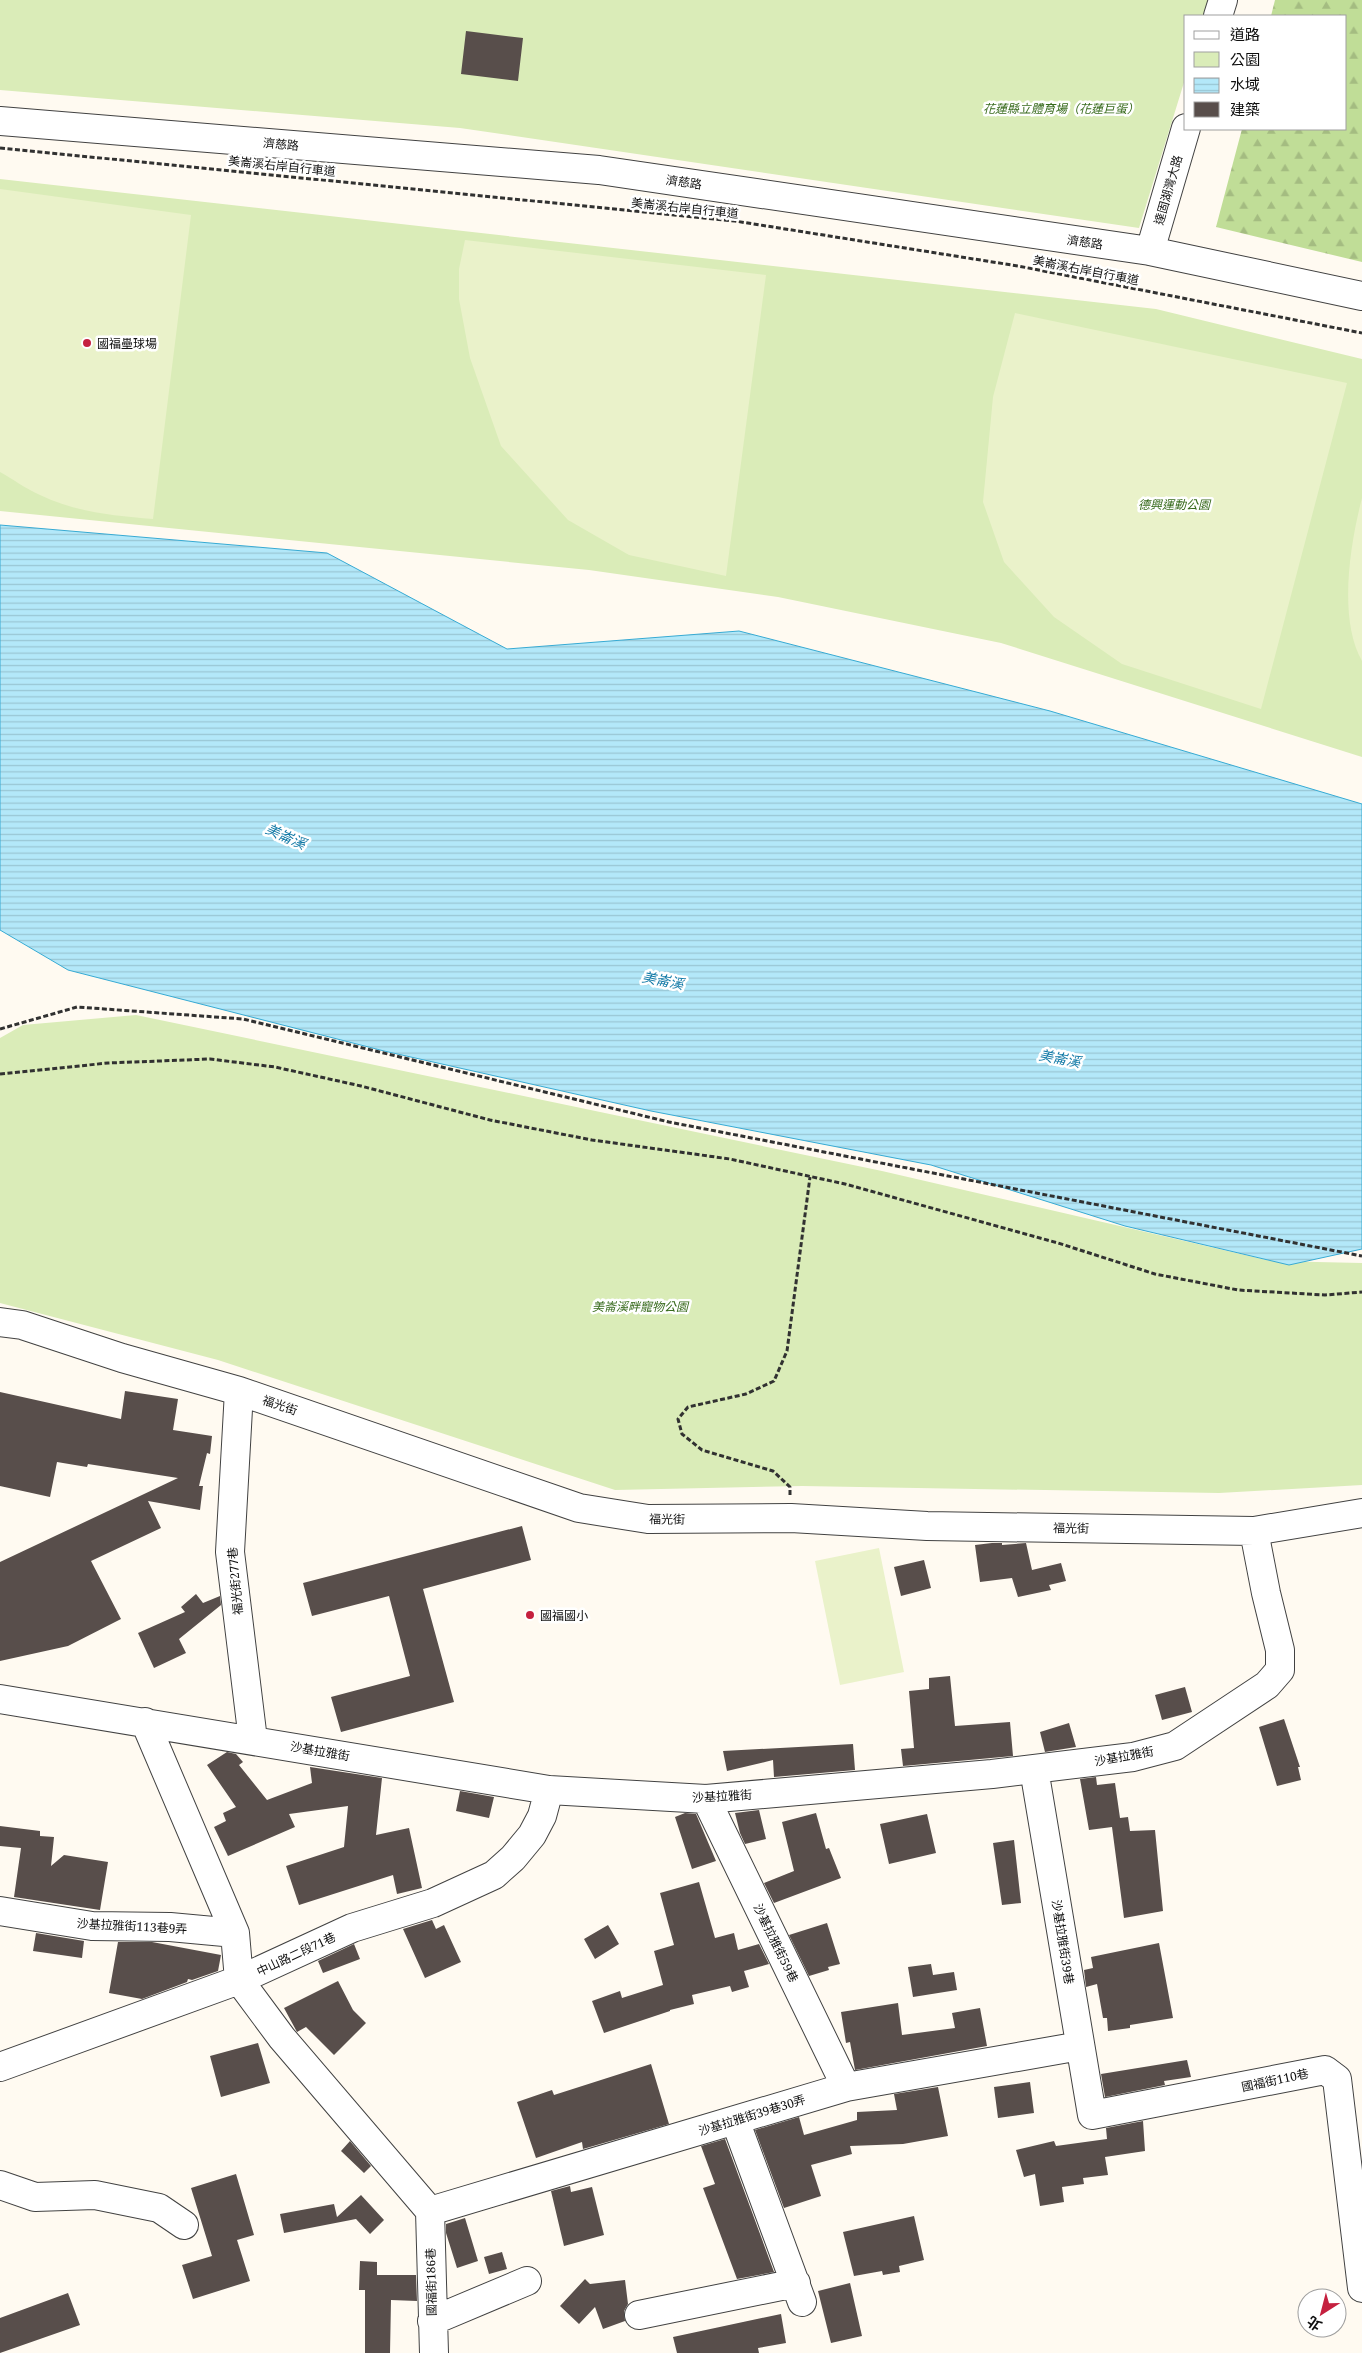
<svg xmlns="http://www.w3.org/2000/svg" width="1362" height="2353" font-family="'Noto Serif','Noto Sans TC',serif">
  <style>
    .forest { fill: url(#forest-firs) }
    .park { fill: #daecb8 }
    .pitch { fill: #eaf2ca }
    .water { fill: url(#water-rules); stroke: #37aad3 }
    .building { fill: #584e4b }
    .lines { fill: none; stroke-linecap: round; stroke-linejoin: round }
    .minor-casing { stroke: #424242; stroke-width: 30 }
    .path { stroke: #313131; stroke-width: 3; stroke-dasharray: 5 2.5; stroke-linecap: butt }
    .minor { stroke: #fff; stroke-width: 28 }
    .poi-dot { fill: #c5203f; stroke: #fff; stroke-width: 2 }
    .labels { text-anchor: middle; dominant-baseline: central; stroke-width: 5; stroke-linejoin: round; paint-order: stroke }
    .park-label { font-size: 12px; font-style: italic; fill: #376a1c; stroke: #fff }
    .street-label { font-size: 12px; fill: #0f0f0f; stroke: #fff }
    .poi-label { font-size: 12px; fill: #0f0f0f; stroke: #fff; text-anchor: start }
    .water-label { font-size: 14px; font-style: italic; fill: #127aa7; stroke: #fff }
  </style>
  <defs>
    <pattern id="forest-firs" width="22" height="20" patternUnits="userSpaceOnUse" patternTransform="scale(1.25)"><rect width="22" height="20" fill="#c0dd97"/><path d="M5 1l3.5 6h-7zM16 11l3.5 6h-7z" fill="#a4bc81"/></pattern>
    <pattern id="water-rules" width="6" height="5" patternUnits="userSpaceOnUse" patternTransform="scale(1.25)"><rect width="6" height="5" fill="#b3e8f9"/><path d="M0 2.5h6" fill="none" stroke="#99c6d4"/></pattern>
  </defs>
  <rect width="100%" height="100%" fill="#fffaf1"/>
  <!-- forest -->
  <path class="forest" d="M1275,0H1362V262L1216,227L1242,129H1346V16H1271Z"/>
  <!-- park -->
  <path class="park" d="M0,0H1209L1204,16H1186V76L1139,228L460,128L0,90Z
    M0,179L1156,309L1362,359V757L1001,643L778,597L589,570L0,511Z
    M136,1015L882,1171L1271,1261L1362,1263V1485L1219,1493L802,1486L615,1490L218,1360L0,1303V1038L23,1025Z"/>
  <!-- pitch -->
  <path class="pitch" d="M0,189L191,215L153,519C115,516 75,512 40,495C26,489 13,479 0,472Z
    M465,240L766,275L726,576L629,555L568,520L501,446L470,358L459,299V269Z
    M1015,313L1347,383L1261,709L1122,664L1054,617L1004,562L983,502L993,397Z
    M1362,498V661C1338,619 1350,544 1362,498Z
    M879,1548L904,1672L840,1685L815,1561Z"/>
  <!-- water -->
  <path class="water" d="M0,525L327,553L507,649L739,631L1050,711L1362,804V1249L1289,1265L1125,1226L931,1165L651,1111L384,1051L68,970L0,930Z"/>
  <!-- building -->
  <path class="building" d="M466,31L523,38L518,81L461,74Z
    M125,1391L178,1399L173,1430L212,1436L210,1454L207,1453L199,1486H203L200,1510L148,1501L161,1528L91,1561L121,1619L68,1646L0,1661V1562L178,1478L88,1464L87,1467L57,1462L50,1497L0,1486V1392L121,1419Z
    M522,1526L531,1560L423,1589L454,1702L341,1732L331,1697L410,1676L389,1596L312,1616L303,1583Z
    M992,1543H1002V1545L1026,1543L1032,1570L1061,1563L1066,1581L1049,1585L1051,1590L1018,1597L1012,1578L980,1582L975,1545Z
    M924,1560L931,1588L901,1596L894,1567Z
    M196,1594L203,1603L220,1596L221,1605L179,1639L186,1653L154,1668L138,1633L185,1612L181,1607Z
    M950,1676L955,1726L1010,1722L1013,1756L903,1766L901,1749L914,1748L909,1691L929,1689V1678Z
    M1185,1687L1192,1712L1162,1720L1155,1695Z
    M1284,1719L1300,1767H1298L1301,1780L1277,1786L1259,1727Z
    M1069,1723L1076,1747L1045,1752L1040,1732Z
    M853,1744L855,1770L774,1777L773,1760L727,1771L723,1751Z
    M227,1752L236,1754L243,1762L239,1765L267,1800L312,1783L310,1767L382,1778L376,1835L409,1828L422,1888L397,1894L393,1875L299,1905L286,1866L344,1847L348,1806L289,1814L295,1827L228,1856L214,1827L226,1821L223,1813L236,1807L207,1765Z
    M1096,1777L1097,1785L1115,1783L1120,1818L1128,1817L1130,1831L1155,1830L1163,1911L1124,1918L1112,1827L1089,1830L1080,1779Z
    M460,1791L494,1797L489,1818L456,1811Z
    M759,1810L766,1839L745,1844L740,1833L735,1813Z
    M685,1813L696,1814L716,1861L692,1869L675,1817Z
    M816,1813L826,1849L829,1848L841,1878L774,1903L764,1883L794,1871L782,1822Z
    M927,1814L936,1853L889,1864L880,1824Z
    M0,1826L40,1831V1836L54,1837L51,1866L64,1855L108,1862L100,1910L14,1897L21,1848L0,1846Z
    M1014,1840L1021,1903L1002,1905L993,1843Z
    M699,1882L715,1938L734,1933L738,1950L759,1944L769,1964L744,1971L749,1987L732,1992L730,1986L692,1995L694,2004L670,2010V2011L604,2033L592,2001L620,1991L622,1998L663,1985L654,1951L674,1945L660,1893Z
    M432,1920L436,1929L444,1925L461,1962L425,1978L403,1929Z
    M827,1923L840,1964L828,1967L829,1970L809,1976L789,1935Z
    M608,1925L619,1944L595,1959L584,1939Z
    M36,1933L84,1941L82,1958L33,1951Z
    M118,1942H152L221,1955L218,1971L192,1980L188,1979L187,1982L142,1999L109,1993Z
    M1159,1943L1173,2018L1130,2025V2028L1108,2031L1107,2018H1103L1097,1984L1086,1987L1084,1970L1093,1968L1091,1957Z
    M354,1944L360,1959L323,1973L318,1961Z
    M931,1964L933,1975L954,1972L957,1990L913,1997L908,1967Z
    M338,1981L353,2010L366,2023L334,2055L306,2027L297,2032L284,2008Z
    M898,2003L902,2035L955,2028L952,2013L980,2008L987,2046L855,2070L850,2042L846,2043L841,2012Z
    M258,2043L270,2083L221,2097L210,2056Z
    M1187,2060L1191,2077L1164,2081L1165,2085L1105,2097L1101,2074Z
    M651,2064L669,2124L583,2149L582,2142L536,2158L517,2102L552,2090L554,2095Z
    M1030,2082L1034,2113L998,2118L994,2087Z
    M938,2087L948,2136L903,2144L850,2146L852,2154L811,2165L821,2196L784,2208L755,2130L799,2117L804,2135L857,2120V2112L897,2110L894,2094Z
    M1143,2121L1145,2151L1105,2157L1108,2175L1083,2178L1084,2184L1062,2187L1064,2202L1040,2206L1035,2174L1024,2177L1016,2150L1054,2141L1056,2146L1107,2139L1106,2128Z
    M725,2139L774,2272L737,2279L703,2188L715,2184L701,2146Z
    M350,2141L371,2166L364,2173L341,2151Z
    M236,2174L254,2235L237,2240L250,2281L193,2299L182,2265L212,2256L191,2188Z
    M570,2186L571,2192L592,2187L604,2235L564,2246L551,2191Z
    M361,2195L384,2220L370,2234L356,2219L284,2233L280,2214L334,2204L337,2217Z
    M914,2216L924,2260L899,2266L900,2272L883,2275L882,2271L854,2276L843,2232Z
    M465,2218L478,2261L457,2268L446,2233V2224Z
    M502,2252L507,2269L489,2274L484,2257Z
    M360,2261L377,2262V2275H416L417,2301L391,2300L390,2353H365V2290H359Z
    M585,2279L590,2284L625,2280L628,2304L624,2311L625,2321L603,2329L595,2307L579,2324L560,2306Z
    M850,2283L862,2336L831,2343L818,2291Z
    M68,2293L80,2325L0,2353V2318Z
    M781,2314L786,2343L758,2348L759,2353H677L673,2337Z"/>
  <g class="lines">
    <!-- minor casing -->
    <g class="minor-casing">
      <path id="minor" d="M1218,16L1223,0
        M0,121L599,170L1150,251L1362,296
        M1150,251L1186,128
        M0,1322L22,1325L122,1358L239,1391L579,1508L648,1519L791,1518L927,1526L1254,1531L1362,1513
        M239,1391L230,1552L253,1740
        M0,1699L549,1790L706,1799L992,1774L1133,1757L1175,1746L1267,1685L1280,1670V1650L1266,1593L1254,1531
        M145,1722L235,1933L239,1980L282,2038L430,2211
        M1034,1769L1092,2115L1325,2070L1337,2079L1362,2288
        M706,1799L846,2087
        M0,1911L92,1926L170,1927L235,1933
        M0,2067L239,1980L352,1928L433,1903L494,1875L513,1858L532,1835L542,1816L549,1790
        M735,2120L802,2302
        M0,2185L35,2197L95,2195L159,2208L184,2225
        M430,2211L846,2087L1080,2046
        M430,2211L434,2353
        M639,2315L796,2283
        M432,2321L527,2281"/>
    </g>
    <!-- path -->
    <path class="path" d="M0,148L735,221L1018,266L1362,333
      M0,1029L77,1007L243,1019L669,1122L1362,1256
      M0,1074L108,1063L210,1059L275,1067L361,1086L490,1120L592,1140L730,1159L845,1184L1058,1243L1155,1274L1238,1290L1325,1295L1362,1292
      M790,1495V1487L773,1471L702,1450L682,1434L678,1419L688,1407L746,1394L774,1381L787,1351L810,1177"/>
    <!-- minor -->
    <use href="#minor" class="minor"/>
  </g>
  <!-- markers -->
  <g class="poi-dot">
    <circle cx="87" cy="343" r="5"/>
    <circle cx="530" cy="1615" r="5"/>
  </g>
  <g class="labels">
    <!-- park labels -->
    <g class="park-label">
      <text x="1061" y="108">花蓮縣立體育場（花蓮巨蛋）</text>
      <text x="1174" y="504">德興運動公園</text>
      <text x="640" y="1306">美崙溪畔寵物公園</text>
    </g>
    <!-- street labels -->
    <g class="street-label">
      <text transform="translate(281 144) rotate(5)">濟慈路</text>
      <text transform="translate(282 166) rotate(6)">美崙溪右岸自行車道</text>
      <text transform="translate(684 182) rotate(8)">濟慈路</text>
      <text transform="translate(1168 190) rotate(-74)">達固湖灣大路</text>
      <text transform="translate(685 208) rotate(6)">美崙溪右岸自行車道</text>
      <text transform="translate(1085 242) rotate(8)">濟慈路</text>
      <text transform="translate(1086 270) rotate(11)">美崙溪右岸自行車道</text>
      <text transform="translate(280 1405) rotate(19)">福光街</text>
      <text transform="translate(667 1519) rotate(1)">福光街</text>
      <text transform="translate(1071 1528) rotate(1)">福光街</text>
      <text transform="translate(235 1581) rotate(-95)">福光街277巷</text>
      <text transform="translate(320 1751) rotate(10)">沙基拉雅街</text>
      <text transform="translate(1124 1756) rotate(-10)">沙基拉雅街</text>
      <text transform="translate(722 1796) rotate(-3)">沙基拉雅街</text>
      <text transform="translate(132 1926) rotate(3)">沙基拉雅街113巷9弄</text>
      <text transform="translate(1063 1942) rotate(81)">沙基拉雅街39巷</text>
      <text transform="translate(776 1943) rotate(64)">沙基拉雅街59巷</text>
      <text transform="translate(296 1954) rotate(-25)">中山路二段71巷</text>
      <text transform="translate(1275 2080) rotate(-12)">國福街110巷</text>
      <text transform="translate(752 2115) rotate(-17)">沙基拉雅街39巷30弄</text>
      <text transform="translate(431 2282) rotate(-91)">國福街186巷</text>
    </g>
    <!-- poi labels -->
    <g class="poi-label">
      <text x="97" y="343">國福壘球場</text>
      <text x="540" y="1615">國福國小</text>
    </g>
    <!-- water labels -->
    <g class="water-label">
      <text transform="translate(286 836) rotate(24)">美崙溪</text>
      <text transform="translate(663 980) rotate(11)">美崙溪</text>
      <text transform="translate(1060 1058) rotate(11)">美崙溪</text>
    </g>
  </g>
  <!-- legend -->
  <rect x="1184" y="15" width="162" height="115" fill="#ffffff" stroke="#9f9f9f"/>
  <rect x="1194" y="31" width="25" height="8" fill="#ffffff" stroke="#9f9f9f"/>
  <text x="1230" y="40" font-size="15" fill="#0f0f0f">道路</text>
  <rect x="1194" y="52" width="25" height="15" fill="#daecb8" stroke="#9f9f9f"/>
  <text x="1230" y="65" font-size="15" fill="#0f0f0f">公園</text>
  <rect x="1194" y="78" width="25" height="15" fill="url(#water-rules)" stroke="#9f9f9f"/>
  <text x="1230" y="90" font-size="15" fill="#0f0f0f">水域</text>
  <rect x="1194" y="102" width="25" height="15" fill="#584e4b" stroke="#9f9f9f"/>
  <text x="1230" y="115" font-size="15" fill="#0f0f0f">建築</text>
  <!-- north arrow -->
  <g transform="translate(1322 2313) rotate(216)"><circle r="24" fill="#ffffff" stroke="#9f9f9f"/>
  <path d="M0-4L9 19L0 12L-9 19Z" fill="#c5203f"/>
  <text y="-8" font-size="14" font-weight="bold" text-anchor="middle" fill="#0f0f0f">北</text>
  </g>
</svg>
